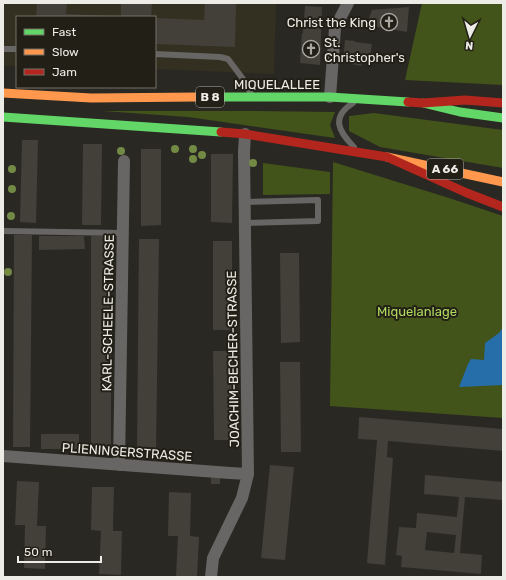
<svg xmlns="http://www.w3.org/2000/svg" width="506" height="580" font-family="Rubik,sans-serif">
  <style>
    .built { fill: #333021 }
    .green { fill: #42541a }
    .water { fill: #256ea9 }
    .building { fill: #424038; fill-rule: evenodd }
    .lines { fill: none; stroke-linecap: round; stroke-linejoin: round }
    .lane { stroke: #676664; stroke-width: 6 }
    .street { stroke: #676664; stroke-width: 12 }
    .fast { stroke: #63d668; stroke-width: 9 }
    .slow { stroke: #ff974d; stroke-width: 9 }
    .jam { stroke: #b3261e; stroke-width: 9 }
    .tree { fill: #738a45 }
    .labels { text-anchor: middle; dominant-baseline: central; stroke-width: 4; stroke-linejoin: round; paint-order: stroke }
    .shield { fill: #221f16; stroke: #b1aea8; stroke-width: 1 }
    .shield-label { font-size: 12px; font-weight: bold; fill: #eeece6 }
    .poi-label { font-size: 13px; fill: #eeece6; stroke: #221f16; text-anchor: end }
    .street-label { font-size: 13px; fill: #eeece6; stroke: #221f16 }
    .park-label { font-size: 13px; fill: #b0da60; stroke: #221f16 }
  </style>
  <rect width="100%" height="100%" fill="#292823"/>
  <!-- built -->
  <path class="built" d="M3,3H276L274,74L155,69V17H17V66H3Z"/>
  <!-- green -->
  <path class="green" d="M422,3H503V85L405,80Z
    M102,111H246L335,112L330,125L335,138L188,117Z
    M374,113L503,130V168L380,147L349,131V116Z
    M333,162L449,198L503,216V418L330,406Z
    M263,163L330,172V194L263,195Z"/>
  <!-- water -->
  <path class="water" d="M503,327V385L459,387L468,364L471,359L484,360L485,343L499,333Z"/>
  <!-- building -->
  <path class="building" d="M37,3H67L66,14L113,16V17H36Z
    M121,3H152L151,17H121Z
    M205,3H236L235,47L155,44V18L204,20Z
    M305,6L322,7L320,65L300,63L302,33H303Z
    M409,7L407,32L372,26L369,18L372,10Z
    M345,40L355,41V42L372,44L369,63L362,62L361,66L343,62Z
    M22,140H38L36,223L20,222Z
    M83,144H102L101,225H82Z
    M141,149H161V225L141,226Z
    M211,154H233L232,223L211,222Z
    M14,235H32L30,447H13Z
    M39,236H84L85,249L39,250Z
    M91,236H111V449H91Z
    M139,239H159L156,451H137Z
    M213,241H232V330H213Z
    M280,253H299L300,342L281,343Z
    M213,351H233V440H214Z
    M280,362H300L301,452H281Z
    M359,417L503,429V451L388,441L387,457L393,458L385,565L367,563L377,440L358,439Z
    M41,434H79V449H41Z
    M270,465L294,467L285,560L261,558Z
    M425,475L503,482V500L465,497L460,553L482,555L481,574L401,567L402,556L396,555L399,527L416,528L417,513L457,517L459,497L424,494ZM427,532L456,535L454,553L425,550Z
    M211,478H220V484H211Z
    M17,481L39,482L37,526H46L45,569L24,568L25,525H15Z
    M92,487H114L113,531H122L121,575L99,574L101,531L91,530Z
    M169,492L191,493L190,536L199,537L197,577H176L178,536H168Z"/>
  <g class="lines">
    <!-- lane -->
    <path class="lane" d="M3,49H17
      M155,54L220,57L228,59L243,79L251,94
      M353,103C331,117 338,131 354,147
      M245,202L318,200V221L245,223
      M3,231L123,233"/>
    <!-- street -->
    <path class="street" d="M330,97L335,28L348,3
      M3,456L230,473L248,474
      M119,465L124,161
      M211,577L213,558L242,498L248,474L244,152L245,134"/>
    <!-- fast -->
    <path class="fast" d="M199,97H330L408,102
      M423,103L460,112L503,118
      M3,117L221,132"/>
    <!-- slow -->
    <path class="slow" d="M3,93L91,98L199,97
      M387,157L503,182"/>
    <!-- jam -->
    <path class="jam" d="M408,102L423,103L465,100L503,103
      M221,132L245,134L387,157L467,193L503,207"/>
  </g>
  <!-- trees -->
  <g class="tree">
    <circle cx="175" cy="149" r="4"/>
    <circle cx="193" cy="149" r="4"/>
    <circle cx="121" cy="151" r="4"/>
    <circle cx="202" cy="155" r="4"/>
    <circle cx="193" cy="159" r="4"/>
    <circle cx="253" cy="163" r="4"/>
    <circle cx="12" cy="169" r="4"/>
    <circle cx="12" cy="189" r="4"/>
    <circle cx="11" cy="216" r="4"/>
    <circle cx="8" cy="272" r="4"/>
  </g>
  <!-- icons -->
  <defs>
    <g id="church-ring" transform="scale(0.9)"><circle r="9.5" fill="#221f16" stroke="#a9a7a2" stroke-width="1.5"/><path d="M-1.2-6h2.4v3.5h3.3v2.4h-3.3V6h-2.4V-.1h-3.3v-2.4h3.3Z" fill="#a9a7a2"/></g>
  </defs>
  <g fill-rule="evenodd">
    <use href="#church-ring" x="389" y="22"/>
    <use href="#church-ring" x="311" y="49"/>
  </g>
  <g class="labels">
    <!-- shield labels -->
    <g class="shield">
      <rect x="196" y="87" width="28" height="20" rx="3"/>
      <rect x="427" y="159" width="36" height="20" rx="3"/>
    </g>
    <g class="shield-label">
      <text x="210" y="97">B 8</text>
      <text x="445" y="169">A 66</text>
    </g>
    <!-- poi labels -->
    <g class="poi-label">
      <text x="376" y="22">Christ the King</text>
      <text x="324" y="42" text-anchor="start">St.<tspan x="324" dy="15">Christopher's</tspan></text>
    </g>
    <!-- street labels -->
    <g class="street-label">
      <text x="277" y="84">MIQUELALLEE</text>
      <text transform="translate(108 313) rotate(-89)">KARL-SCHEELE-STRASSE</text>
      <text transform="translate(233 359) rotate(-91)">JOACHIM-BECHER-STRASSE</text>
      <text transform="translate(127 452) rotate(4)">PLIENINGERSTRASSE</text>
    </g>
    <!-- park labels -->
    <g class="park-label">
      <text x="417" y="311">Miquelanlage</text>
    </g>
  </g>
  <!-- border -->
  <rect width="506" height="580" fill="none" stroke="#eeece6" stroke-width="8"/>
  <!-- legend -->
  <rect x="16" y="16" width="140" height="72" fill="#221f16" stroke="#747169"/>
  <rect x="24" y="29" width="20" height="6" fill="#63d668" stroke="#747169"/>
  <text x="52" y="36" font-size="12" fill="#eeece6">Fast</text>
  <rect x="24" y="49" width="20" height="6" fill="#ff974d" stroke="#747169"/>
  <text x="52" y="56" font-size="12" fill="#eeece6">Slow</text>
  <rect x="24" y="69" width="20" height="6" fill="#b3261e" stroke="#747169"/>
  <text x="52" y="76" font-size="12" fill="#eeece6">Jam</text>
  <!-- north arrow -->
  <g transform="translate(470 36) rotate(185)" stroke="#221f16" stroke-width="3" paint-order="stroke">
  <path d="M0-3L7 15L0 10L-7 15Z" fill="#eeece6"/>
  <text y="-6" font-size="11" font-weight="bold" text-anchor="middle" fill="#eeece6">N</text>
  </g>
  <!-- scale -->
  <path d="M18 556v6h83v-6" fill="none" stroke="#eeece6" stroke-width="2"/>
  <text x="24" y="556" font-size="12" fill="#eeece6" stroke="#221f16" stroke-width="3" paint-order="stroke">50 m</text>
</svg>
